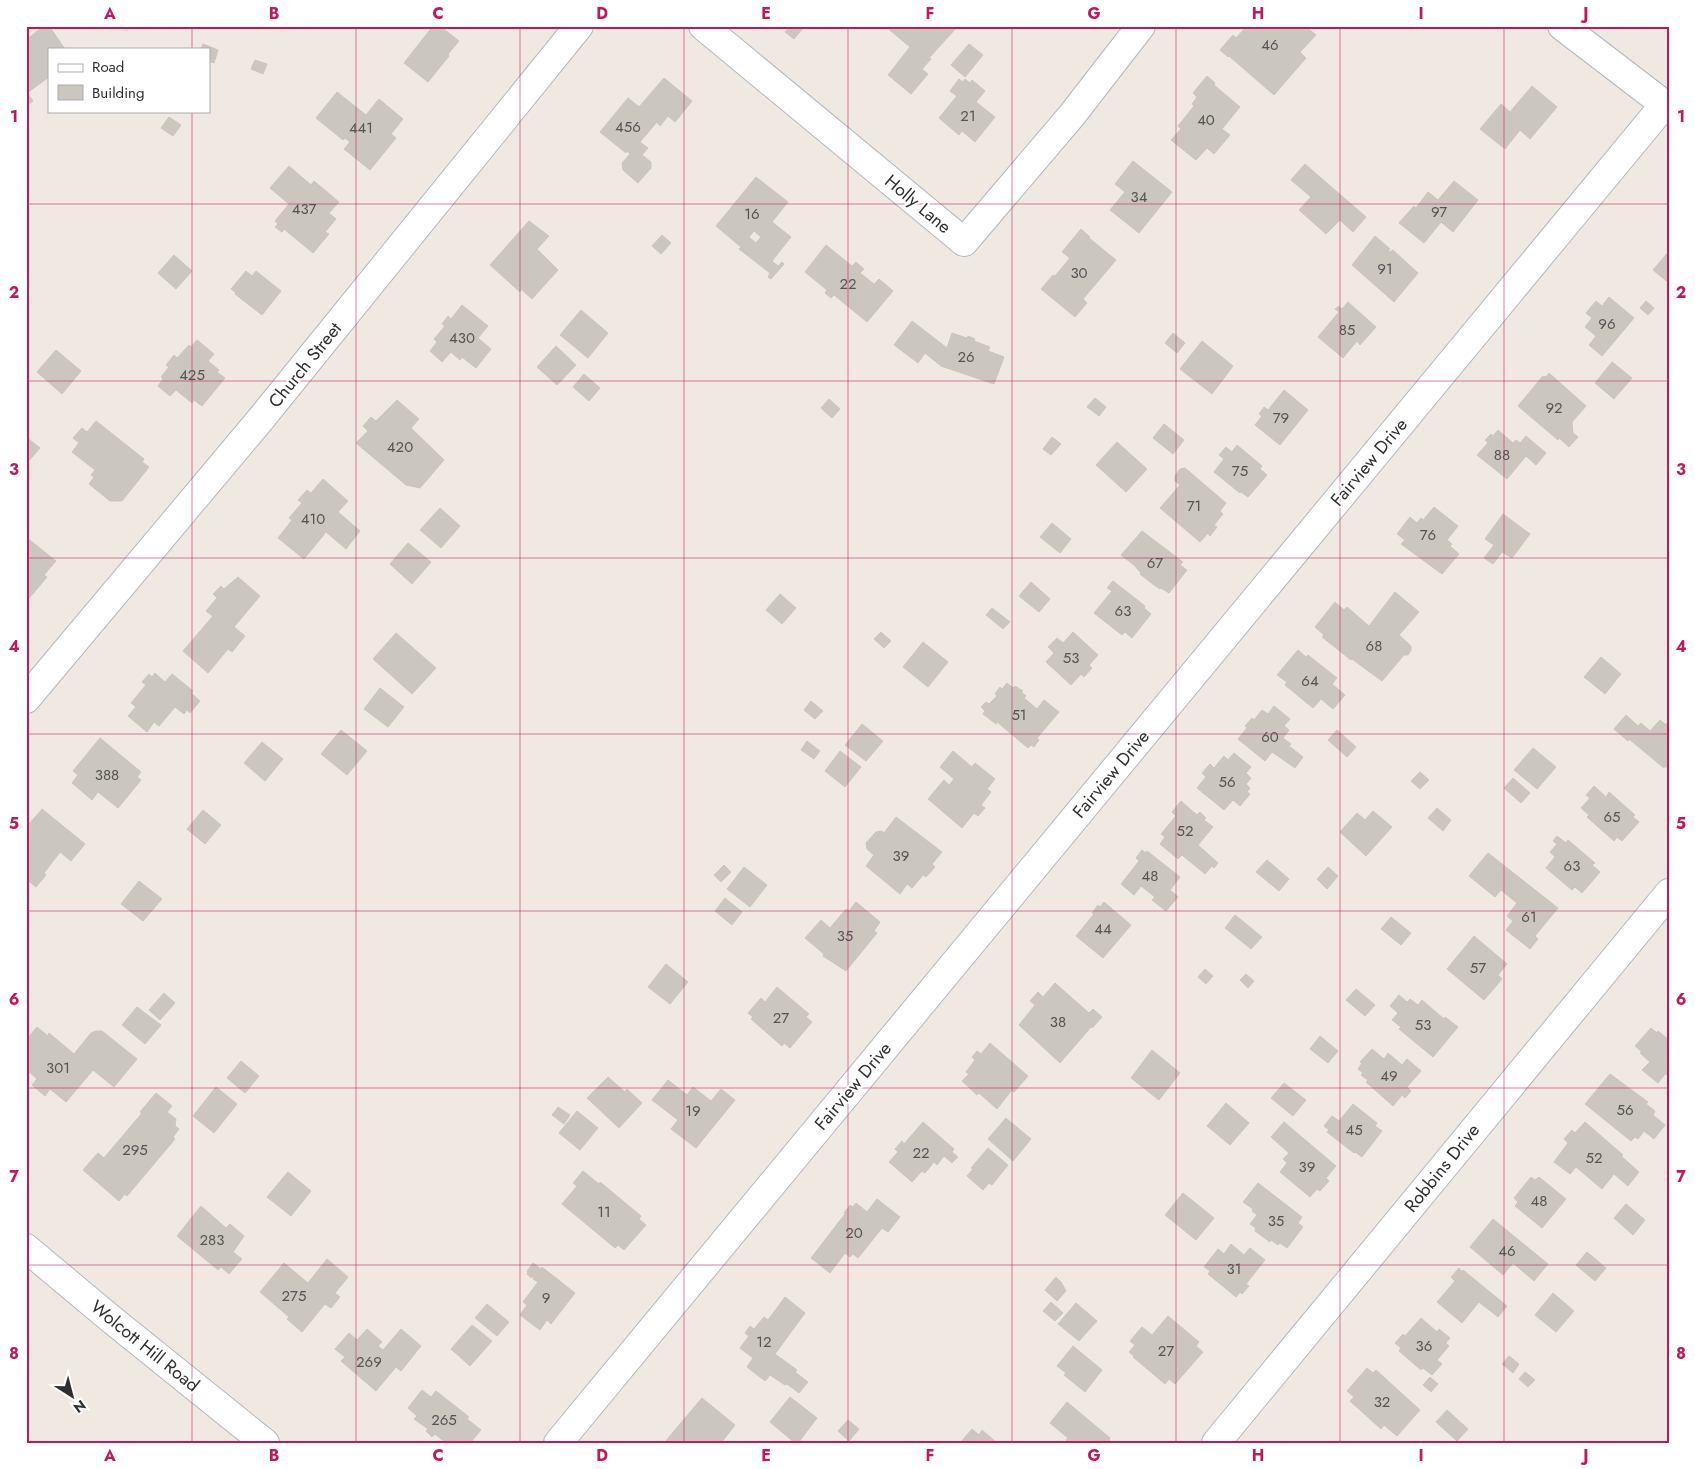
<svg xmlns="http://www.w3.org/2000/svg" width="1695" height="1469" font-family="Jost,sans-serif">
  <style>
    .building { fill: #cbc7bf; stroke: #cbc5ba; fill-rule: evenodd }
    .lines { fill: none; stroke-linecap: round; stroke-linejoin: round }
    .minor-casing { stroke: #b4b7c1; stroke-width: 30 }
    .minor { stroke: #fff; stroke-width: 28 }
    .grid { fill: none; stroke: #c2185b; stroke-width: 1; stroke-opacity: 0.55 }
    .labels { text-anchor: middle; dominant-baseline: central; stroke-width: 4; stroke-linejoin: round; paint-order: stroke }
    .number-label { font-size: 15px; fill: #555452 }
    .street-label { font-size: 18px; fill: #2e2e2e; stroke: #fff }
    .neatline { fill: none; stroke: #c2185b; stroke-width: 2 }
    .grid-label { font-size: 16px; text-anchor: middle; font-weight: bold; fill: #c2185b }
  </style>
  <rect width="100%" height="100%" fill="#efe9e1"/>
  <!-- building -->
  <path class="building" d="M44,26H49L65,49H49V77L27,93L33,101L26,106V40Z
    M433,26H440L459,41L448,54L449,56L428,82L404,63Z
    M790,26H803L804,27L794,39L785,32Z
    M885,26H958L929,58L931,59L922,69L928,74L911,94L888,75L910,47Z
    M1247,26H1305L1316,35L1300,52L1306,58L1274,95L1229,56L1228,57L1220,50L1233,35L1236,38Z
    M203,44L218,50L214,63L209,61V49H201Z
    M969,44L983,55L965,77L951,65Z
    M255,60L267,64L263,74L251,69Z
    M1207,76L1215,83L1214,85L1240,107L1222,129L1230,135L1214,154L1207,148L1196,160L1171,140L1181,129L1178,126L1194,106L1192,104L1197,97L1193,93Z
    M664,78L692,101L675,122L668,116L660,126L657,122L640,142L648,148L642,155L651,162V168L638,183L623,170L622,163L630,154L627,151L626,153L600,132L628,98L639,107Z
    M959,79L963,82L965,79L970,83L972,80L985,91L976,102L995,117L975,142L962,131L959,135L939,118L957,96L950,91Z
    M1532,86L1557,107L1530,139L1520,130L1505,149L1480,129L1501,104L1510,112Z
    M337,92L366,115L379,99L403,119L391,134L396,138L370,170L344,149L350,142L345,138L343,140L316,118Z
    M169,117L181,125L173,136L161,128Z
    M1133,161L1172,192L1139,233L1110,210L1125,192L1115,184Z
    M1305,164L1366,217L1353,232L1340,220L1326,234L1299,210L1311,197L1291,180Z
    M289,166L311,185L314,181L339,202L329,213L336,219L325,232L329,234L313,253L284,229L282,232L275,227L278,224L275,221L289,204L270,188Z
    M756,177L788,202L772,222L791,237L772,261L778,266L782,262L784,264L771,279L768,277L770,273L739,249L741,247L716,226ZM754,231L761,237L756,243L749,237Z
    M1454,181L1478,200L1453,232L1441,222L1424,243L1399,223L1414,206L1416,208L1428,192L1438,200Z
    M529,221L549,236L537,249L558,270L532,299L521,289L520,292L490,265Z
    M1081,229L1090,237L1089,238L1116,260L1083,299L1087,303L1075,317L1041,289L1053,275L1055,276L1070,258L1062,252Z
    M662,235L671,243L661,254L652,246Z
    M1375,236L1390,249L1388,250L1390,252L1393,250L1418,273L1394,302L1352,265Z
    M826,245L852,266L856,262L864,269L860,273L874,284L879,279L893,291L867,322L834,295L831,298L825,293L827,290L805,272Z
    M1669,251V283L1653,270Z
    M174,255L192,271L176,289L158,273Z
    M246,271L252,276L256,271L281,291L262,315L235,294L236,293L231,289Z
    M1609,297L1634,318L1602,356L1589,345L1596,336L1585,327L1592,318L1586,313L1596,301L1602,306Z
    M1646,301L1654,308L1648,315L1640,308Z
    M1348,302L1376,327L1360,345L1357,341L1343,358L1318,337L1339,312L1335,309L1339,306L1342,309Z
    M462,305L488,326L478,338L491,349L476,368L462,357L460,360L451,352L442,362L430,351L437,342L434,339L445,326L442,324L448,316L451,319Z
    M581,310L608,333L588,358L560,335Z
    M912,321L947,348L952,333L967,338L968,336L975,339L974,341L990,347L988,351L1004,357L994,384L941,366L925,353L918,363L894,345Z
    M1173,333L1185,343L1177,353L1165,343Z
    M197,340L214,354L208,361L219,370L217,372L225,378L202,406L194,400L192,403L176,390L170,396L158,386L163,379L161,377L169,367L166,365L174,355L177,358L189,345L191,347Z
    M1202,341L1233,366L1212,394L1180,369Z
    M556,346L576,365L557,385L537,367Z
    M56,350L81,371L62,394L37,372Z
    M1612,362L1632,378L1614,399L1595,383Z
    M1549,373L1586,406L1572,422L1573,433L1578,437L1569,447L1559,438L1558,440L1518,406L1543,376L1546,377Z
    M584,374L600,388L589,401L573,387Z
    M1284,390L1308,410L1280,445L1255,425L1262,416L1259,414L1264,407L1268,410Z
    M1095,398L1106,407L1099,416L1087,407Z
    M829,399L840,409L832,418L821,408Z
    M397,400L419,419L411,428L444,460L420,488L406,485L356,443L368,431L363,426L371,417L376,421Z
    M96,421L144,459L142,462L149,467L122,501H110L89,484L94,477L91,475L95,470L72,452L79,443L73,438L82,428L87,432Z
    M1164,424L1184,440L1173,454L1153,438Z
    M1498,430L1513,443L1516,440L1520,443L1526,436L1546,453L1536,465L1526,456L1507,479L1477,455L1488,443L1485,440L1491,434L1493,436Z
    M26,437L40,448L26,464Z
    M1052,437L1061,444L1051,455L1043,449Z
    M1117,442L1147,469L1126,492L1096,465Z
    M1237,445L1262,466L1260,469L1267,475L1248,497L1241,492L1240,493L1214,472L1224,459L1219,455L1226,447L1232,452Z
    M1185,468L1226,503L1220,511L1223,514L1214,525L1217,527L1210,536L1208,533L1200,542L1160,508L1180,485L1175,481V476L1180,469Z
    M323,479L348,501L338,512L360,531L346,549L326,532L304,559L278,538L292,520L289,518L302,503L298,500L307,490L311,493Z
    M1434,507L1458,526L1447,540L1452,544L1450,546L1459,554L1442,574L1401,544L1405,540L1397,534L1410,517L1417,523L1421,518L1423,520Z
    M440,508L460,526L441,548L420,530Z
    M1503,514L1530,534L1512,558L1502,552L1493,564L1484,558L1494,545L1485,539Z
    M1052,523L1071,539L1060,553L1040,537Z
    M1142,531L1183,562L1180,565L1187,570L1169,593L1161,588L1160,589L1154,585L1140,574L1141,573L1134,565L1121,555Z
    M26,537L56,561L44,575L47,577L26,602Z
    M408,543L431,562L412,584L390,564Z
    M238,577L260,596L234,627L245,636L232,652L228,649L208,673L183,651L213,616L206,611L217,598L213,594L221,586L224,589Z
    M1113,581L1145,606L1144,608L1151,614L1132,638L1125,632L1122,635L1094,613L1112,591L1107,588Z
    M1031,582L1050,599L1039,612L1019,596Z
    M1395,592L1419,612L1399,635L1411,646V650L1408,655H1404L1382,681L1352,659L1351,660L1322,637L1324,635L1315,627L1335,602L1344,610L1347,607L1369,626Z
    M780,594L796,608L782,624L766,610Z
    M992,608L1010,622L1003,629L986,615Z
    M881,632L891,641L884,648L874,639Z
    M1073,632L1098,655L1089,665L1092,668L1084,677L1081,674L1071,685L1046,662L1054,653L1048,647L1057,638L1063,643Z
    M396,633L436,668L412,694L373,659Z
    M923,642L948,662L928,687L903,667Z
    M1298,650L1306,657L1308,655L1337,678L1332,684L1345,695L1333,709L1321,699L1313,708L1285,685L1287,682L1277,675Z
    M1601,657L1621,674L1605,694L1584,677Z
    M155,673L165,682L172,674L193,691L191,693L200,701L190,713L187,710L184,714L175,707L159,726L154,722L147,732L128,716L136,707L131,703L146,685L142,682L149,674L152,677Z
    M1007,683L1013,688L1015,686L1023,691L1021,692L1026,696L1024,698L1037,709L1044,700L1059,712L1037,738L1039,740L1034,747L1031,745L1028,748L997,722L996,724L983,714L985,711L981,707L986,702L989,704L997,696L995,694L1000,687L1002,689Z
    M380,688L404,707L388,727L364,709Z
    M811,701L823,711L815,719L804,710Z
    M1274,706L1290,719L1284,726L1289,730L1283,738L1291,744L1289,746L1303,757L1295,768L1272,752L1265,761L1238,739L1247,728L1245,726L1252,718L1254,720L1262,710L1268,714Z
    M1626,715L1638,726L1641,723L1650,731L1660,720L1666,725L1667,723L1669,724V769L1665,766L1664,768L1629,739L1628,741L1614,729Z
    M862,724L883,741L866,761L845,745Z
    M341,730L367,751L347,775L321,754Z
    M1337,730L1356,747L1347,757L1328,740Z
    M100,738L141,772L137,777L141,780L118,808L98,792L92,800L72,783L78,775L73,771Z
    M807,741L820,751L814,759L801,750Z
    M262,742L283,759L265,781L244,763Z
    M1533,748L1556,767L1537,789L1514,770Z
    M840,751L861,767L845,787L825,771Z
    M953,751L972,767L975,763L995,779L987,789L991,792L981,805L985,808L978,816L974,813L962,828L928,799L944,780L949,785L954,779L940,767Z
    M1234,753L1251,767L1246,773L1251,778L1246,784L1250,788L1247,792L1250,794L1240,806L1233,800L1224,810L1197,788L1206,777L1202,773L1210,764L1214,768L1224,756L1228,760Z
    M1420,772L1429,780L1420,789L1411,781Z
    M1513,778L1530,793L1521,803L1504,788Z
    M1594,786L1606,797L1609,792L1635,815L1633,817L1639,822L1622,841L1617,837L1614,841L1587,817L1589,815L1581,808L1590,798L1586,795Z
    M1181,801L1197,815L1200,812L1206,818L1204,820L1213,827L1198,845L1218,863L1214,868L1212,866L1205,874L1182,855L1184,853L1178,859L1160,844L1165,837L1161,834L1176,816L1172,812Z
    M1437,808L1451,820L1443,831L1428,818Z
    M42,809L85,844L71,861L60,852L44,873L46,875L36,887L26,879V823L28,821L30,823Z
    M203,810L221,825L205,844L187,829Z
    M1373,811L1392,827L1366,856L1340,832L1357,813L1365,820Z
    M896,817L942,852L932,864L935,867L926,877L923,875L912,888L907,884L900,894L866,866L874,855L867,849L866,843L876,832L882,831L884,833Z
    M1557,836L1566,843L1568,840L1595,863L1592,865L1600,872L1582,893L1575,887L1572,890L1546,868L1555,857L1550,852L1557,844L1553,841Z
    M1142,850L1146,853L1147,851L1180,877L1170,890L1178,897L1166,911L1152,900L1155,897L1141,886L1134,895L1121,884L1139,861L1136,858Z
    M1488,853L1558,908L1535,936L1538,939L1530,949L1506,930L1513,921L1507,916L1517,903L1501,890L1495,897L1469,876Z
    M1267,860L1289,879L1279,891L1256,872Z
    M724,865L731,872L721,882L714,875Z
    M744,867L767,885L750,907L727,889Z
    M1328,867L1338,876L1327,889L1317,879Z
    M139,881L162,899L143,921L121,904Z
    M725,898L742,912L732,925L715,911Z
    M856,902L880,922L874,931L877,933L846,971L823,956L824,954L805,938L821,920L830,928L846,909L849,911Z
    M1104,902L1131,925L1103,958L1076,936L1094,914L1092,913L1098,905L1100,907Z
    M1235,915L1262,937L1251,949L1225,928Z
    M1391,917L1411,933L1401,945L1381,929Z
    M1474,936L1507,964L1498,975L1502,979L1484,1000L1447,969Z
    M666,964L688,982L670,1004L648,987Z
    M1205,969L1213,976L1206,984L1198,977Z
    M1246,974L1254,981L1248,988L1240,980Z
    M1055,983L1089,1013L1093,1009L1102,1017L1092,1028L1091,1027L1060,1063L1019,1025L1035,1005L1030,1001L1038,992L1043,997Z
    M777,987L809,1014L806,1017L812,1022L790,1048L784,1043L782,1046L751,1019L753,1017L748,1013L761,998L765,1002Z
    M1356,989L1375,1005L1365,1016L1346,1000Z
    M164,993L175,1003L160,1020L149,1010Z
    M1399,995L1407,1002L1410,999L1418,1005L1422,1000L1444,1019L1445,1017L1458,1027L1433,1057L1399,1029L1401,1027L1392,1020L1398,1013L1390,1006Z
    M137,1007L161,1025L145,1044L122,1025Z
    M37,1027L48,1036L49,1033L74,1054L91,1033L96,1031H102L137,1059L114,1087L93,1070L66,1102L50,1089L45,1096L32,1085L37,1079L26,1069V1040Z
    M1651,1028L1657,1033L1658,1031L1669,1040V1075L1665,1074L1658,1083L1642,1070L1650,1062L1640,1053L1642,1052L1635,1046Z
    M1320,1036L1338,1051L1328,1063L1310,1049Z
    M990,1043L1028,1076L1014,1092L1000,1081L1011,1091L997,1109L979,1093L977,1095L962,1081L969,1074L966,1072L975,1060L972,1057L977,1051L981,1054Z
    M1372,1049L1384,1059L1388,1053L1402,1065L1407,1059L1421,1071L1407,1087L1411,1091L1405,1098L1402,1095L1393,1106L1366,1082L1368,1080L1361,1075L1363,1073L1358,1069L1362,1063L1360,1062Z
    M1152,1050L1180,1073L1159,1100L1131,1078Z
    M241,1061L259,1076L245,1093L227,1078Z
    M1610,1074L1648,1102L1646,1104L1655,1111L1653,1115L1665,1125L1654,1139L1644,1131L1638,1139L1635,1137L1631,1141L1585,1104Z
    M608,1077L625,1092L627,1089L642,1103L619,1128L587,1098Z
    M668,1080L687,1095L693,1087L711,1101L721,1089L735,1100L696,1148L671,1129L678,1120L652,1100Z
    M1284,1083L1306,1100L1293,1116L1271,1098Z
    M216,1087L237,1104L214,1133L193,1116Z
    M156,1093L172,1106L167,1112L176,1119L175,1126L179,1129L173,1137L175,1139L127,1196L125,1194L119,1201L83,1170L98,1153L104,1158L142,1113L140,1112Z
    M1226,1103L1249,1123L1230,1145L1207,1126Z
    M1353,1104L1377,1123L1375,1126L1382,1131L1362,1157L1355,1152L1354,1153L1327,1132L1329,1130L1324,1126L1332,1116L1339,1121Z
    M558,1107L570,1115L564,1124L552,1115Z
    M577,1111L598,1128L580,1150L559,1133Z
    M1006,1118L1031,1139L1013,1161L988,1139Z
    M923,1122L954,1149L952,1152L958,1157L952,1163L944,1156L937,1165L934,1162L925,1173L922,1171L912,1182L889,1162L898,1152L895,1149L902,1141L904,1144Z
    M1284,1122L1336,1166L1326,1178L1329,1181L1320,1191L1317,1189L1310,1197L1280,1172L1287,1163L1283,1159L1289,1153L1271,1137Z
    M1585,1122L1623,1155L1621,1156L1639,1172L1628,1186L1614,1174L1602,1189L1576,1167L1570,1174L1554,1162L1568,1143L1564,1139L1572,1130L1575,1133Z
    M988,1148L1008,1165L992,1185L989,1183L983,1190L967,1176L973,1169L971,1168Z
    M583,1171L599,1184L600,1182L641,1216L639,1219L646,1225L624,1250L618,1245L615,1248L562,1204L577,1186L573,1183Z
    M288,1172L311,1191L291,1216L267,1197Z
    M1531,1177L1535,1180L1539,1177L1566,1199L1542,1228L1515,1206L1518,1202L1514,1198Z
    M1258,1183L1302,1217L1298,1223L1303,1227L1287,1248L1280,1243L1278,1245L1271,1240L1270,1242L1255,1231L1256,1228L1250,1224L1257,1215L1252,1211L1253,1209L1243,1202Z
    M1183,1193L1214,1218L1196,1240L1165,1215Z
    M877,1199L900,1217L888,1232L882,1228L858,1258L853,1254L850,1257L845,1253L830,1273L811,1258L845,1214L844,1213L850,1205L853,1207L856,1203L867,1212Z
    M1626,1204L1645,1220L1633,1235L1614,1218Z
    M201,1206L226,1228L230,1224L244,1236L233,1252L242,1259L229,1274L221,1267L218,1270L177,1236Z
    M1493,1219L1548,1264L1534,1281L1513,1263L1503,1275L1470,1247Z
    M1231,1244L1244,1255L1250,1248L1265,1260L1246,1284L1249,1286L1242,1294L1240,1292L1236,1297L1208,1274L1210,1271L1204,1267L1218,1249L1224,1254Z
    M1587,1252L1606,1268L1595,1281L1576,1265Z
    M327,1259L348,1277L335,1293L340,1297L331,1308L325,1304L302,1332L287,1319L289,1317L260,1292L284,1263L308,1283Z
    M533,1263L541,1269L542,1267L575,1293L551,1324L547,1320L540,1330L520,1315L527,1305L523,1302L538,1282L533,1279L534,1277L533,1276L531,1278L527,1274L528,1272L527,1271Z
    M1459,1268L1462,1272L1463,1270L1507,1306L1498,1317L1479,1302L1462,1323L1437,1302L1455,1281L1451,1277Z
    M1056,1277L1061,1282L1066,1291L1057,1301L1045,1290Z
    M1553,1293L1574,1311L1556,1332L1535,1315Z
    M785,1297L805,1313L775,1354L797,1370L795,1372L808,1382L799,1393L787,1384L785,1385L770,1375L765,1381L747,1367L753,1358L740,1348L749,1336L745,1333L750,1326L754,1329L764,1317L768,1320Z
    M1051,1302L1063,1313L1055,1321L1043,1311Z
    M1076,1303L1097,1321L1079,1341L1058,1324Z
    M487,1304L509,1322L497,1336L475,1318Z
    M1168,1316L1199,1342L1196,1346L1203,1352L1175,1384L1169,1379L1165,1384L1133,1357L1134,1356L1129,1352L1135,1345L1130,1341L1142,1327L1152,1335Z
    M1421,1318L1437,1332L1439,1329L1450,1338L1446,1343L1449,1346L1437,1360L1442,1364L1432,1375L1423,1368L1421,1370L1399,1351L1401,1348L1395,1343L1403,1334L1405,1336Z
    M472,1325L492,1341L470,1366L451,1349Z
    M367,1329L382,1342L378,1346L383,1350L401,1329L421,1346L401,1371L396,1367L376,1391L341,1361L345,1357L335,1349L349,1333L357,1340Z
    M1073,1346L1102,1370L1085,1392L1064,1375L1066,1373L1057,1366Z
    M1509,1356L1519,1364L1513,1373L1502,1364Z
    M1367,1368L1373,1373L1376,1370L1420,1410L1397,1436L1384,1425L1381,1429L1350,1401L1354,1397L1347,1391Z
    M1525,1372L1535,1380L1528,1387L1519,1379Z
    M1430,1377L1438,1384L1431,1392L1423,1385Z
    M422,1390L431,1397L436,1391L469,1417L467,1419L481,1430L470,1443H446L435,1434L432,1437L426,1431L428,1429L414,1419L417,1416L408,1408Z
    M790,1397L817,1418L798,1443H795L770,1422Z
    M702,1398L735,1425L721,1443H664Z
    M1067,1402L1110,1438L1109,1439L1112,1443H1064L1068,1438L1050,1423Z
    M1447,1410L1468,1429L1457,1441L1436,1422Z
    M848,1420L859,1429L849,1441L838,1431Z
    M972,1429L979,1435L982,1430L997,1443H960Z"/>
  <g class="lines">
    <!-- minor casing -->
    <g class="minor-casing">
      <path id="minor" d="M703,26L964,242L1072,115L1141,26
        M1562,26L1669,108
        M26,699L260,420L579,26
        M26,1248L111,1319L265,1443
        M558,1443L1664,105
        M1216,1443L1669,893"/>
    </g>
    <!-- minor -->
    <use href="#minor" class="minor"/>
  </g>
  <!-- grid -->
  <path class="grid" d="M192,26V49M356,26V1443M520,26V1443M684,26V1443M848,26V1443M1012,26V1443M1176,26V1443M1340,26V1443M1504,26V1443M192,111V1443M26,204H1669M26,381H1669M26,558H1669M26,734H1669M26,911H1669M26,1088H1669M26,1265H1669"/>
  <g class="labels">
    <!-- number labels -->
    <g class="number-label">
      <text x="1270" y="45">46</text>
      <text x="968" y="116">21</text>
      <text x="1206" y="120">40</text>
      <text x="628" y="127">456</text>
      <text x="361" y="128">441</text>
      <text x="1139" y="197">34</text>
      <text x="304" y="209">437</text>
      <text x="1439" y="212">97</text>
      <text x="752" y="214">16</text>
      <text x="1385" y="269">91</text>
      <text x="1079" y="273">30</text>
      <text x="848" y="284">22</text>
      <text x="1607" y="324">96</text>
      <text x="1347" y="330">85</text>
      <text x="462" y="338">430</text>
      <text x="966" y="357">26</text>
      <text x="192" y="375">425</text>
      <text x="1554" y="408">92</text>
      <text x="1281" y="418">79</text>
      <text x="400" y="447">420</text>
      <text x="1502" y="455">88</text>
      <text x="1240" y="471">75</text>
      <text x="1194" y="506">71</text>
      <text x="313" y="519">410</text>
      <text x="1428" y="535">76</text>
      <text x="1155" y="563">67</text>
      <text x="1123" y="611">63</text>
      <text x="1374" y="646">68</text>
      <text x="1071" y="658">53</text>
      <text x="1310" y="681">64</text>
      <text x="1019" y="715">51</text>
      <text x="1270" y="737">60</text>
      <text x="107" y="775">388</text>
      <text x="1227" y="782">56</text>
      <text x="1612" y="817">65</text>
      <text x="1185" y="831">52</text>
      <text x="901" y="856">39</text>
      <text x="1572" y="866">63</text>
      <text x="1150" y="876">48</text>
      <text x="1529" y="917">61</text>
      <text x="1103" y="929">44</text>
      <text x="845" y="936">35</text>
      <text x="1478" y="968">57</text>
      <text x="781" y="1018">27</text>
      <text x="1058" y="1022">38</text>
      <text x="1423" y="1025">53</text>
      <text x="58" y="1068">301</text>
      <text x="1389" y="1076">49</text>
      <text x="1625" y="1110">56</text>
      <text x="693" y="1111">19</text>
      <text x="1354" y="1130">45</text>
      <text x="135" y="1150">295</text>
      <text x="921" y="1153">22</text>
      <text x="1594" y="1158">52</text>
      <text x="1307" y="1167">39</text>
      <text x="1539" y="1201">48</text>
      <text x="604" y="1212">11</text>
      <text x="1276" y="1221">35</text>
      <text x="854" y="1233">20</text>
      <text x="212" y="1240">283</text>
      <text x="1507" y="1251">46</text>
      <text x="1234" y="1269">31</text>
      <text x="294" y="1296">275</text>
      <text x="546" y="1298">9</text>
      <text x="764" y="1342">12</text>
      <text x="1424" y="1346">36</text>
      <text x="1166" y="1351">27</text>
      <text x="369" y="1362">269</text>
      <text x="1382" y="1402">32</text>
      <text x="444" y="1420">265</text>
    </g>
    <!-- street labels -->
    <g class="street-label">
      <text transform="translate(918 204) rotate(40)">Holly Lane</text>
      <text transform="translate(305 365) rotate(-51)">Church Street</text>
      <text transform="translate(1369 462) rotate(-50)">Fairview Drive</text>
      <text transform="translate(1111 774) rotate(-50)">Fairview Drive</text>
      <text transform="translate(853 1086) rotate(-50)">Fairview Drive</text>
      <text transform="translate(1442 1168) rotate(-51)">Robbins Drive</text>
      <text transform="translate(145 1346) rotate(39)">Wolcott Hill Road</text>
    </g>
  </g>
  <!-- border -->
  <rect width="1695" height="1469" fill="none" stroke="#ffffff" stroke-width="55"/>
  <!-- legend -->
  <rect x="48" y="48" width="162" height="65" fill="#ffffff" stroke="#ababab"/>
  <rect x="58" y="64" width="25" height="8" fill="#ffffff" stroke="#ababab"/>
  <text x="92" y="72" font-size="15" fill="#2e2e2e">Road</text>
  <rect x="58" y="85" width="25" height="15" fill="#cbc7bf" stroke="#ababab"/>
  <text x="92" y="98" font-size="15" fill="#2e2e2e">Building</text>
  <!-- north arrow -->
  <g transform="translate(72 1396) rotate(144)" stroke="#ffffff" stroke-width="4" paint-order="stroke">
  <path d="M0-4L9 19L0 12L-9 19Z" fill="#2e2e2e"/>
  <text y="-8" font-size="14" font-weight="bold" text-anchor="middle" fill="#2e2e2e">N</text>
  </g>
  <rect x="28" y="28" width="1640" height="1414" class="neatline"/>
  <g class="grid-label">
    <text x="110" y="19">A</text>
    <text x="274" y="19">B</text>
    <text x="438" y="19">C</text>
    <text x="602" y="19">D</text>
    <text x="766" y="19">E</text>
    <text x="930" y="19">F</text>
    <text x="1094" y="19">G</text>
    <text x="1258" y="19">H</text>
    <text x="1421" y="19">I</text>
    <text x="1586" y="19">J</text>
    <text x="14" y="122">1</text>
    <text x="1681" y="122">1</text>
    <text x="14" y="298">2</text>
    <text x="1681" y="298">2</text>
    <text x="14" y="475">3</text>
    <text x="1681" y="475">3</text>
    <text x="14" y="652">4</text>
    <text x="1681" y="652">4</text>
    <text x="14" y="829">5</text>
    <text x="1681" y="829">5</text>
    <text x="14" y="1005">6</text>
    <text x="1681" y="1005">6</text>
    <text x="14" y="1182">7</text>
    <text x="1681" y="1182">7</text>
    <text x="14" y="1359">8</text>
    <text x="1681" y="1359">8</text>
    <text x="110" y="1461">A</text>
    <text x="274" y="1461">B</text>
    <text x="438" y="1461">C</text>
    <text x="602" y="1461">D</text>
    <text x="766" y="1461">E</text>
    <text x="930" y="1461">F</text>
    <text x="1094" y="1461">G</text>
    <text x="1258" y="1461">H</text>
    <text x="1421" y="1461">I</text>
    <text x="1586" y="1461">J</text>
  </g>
</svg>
